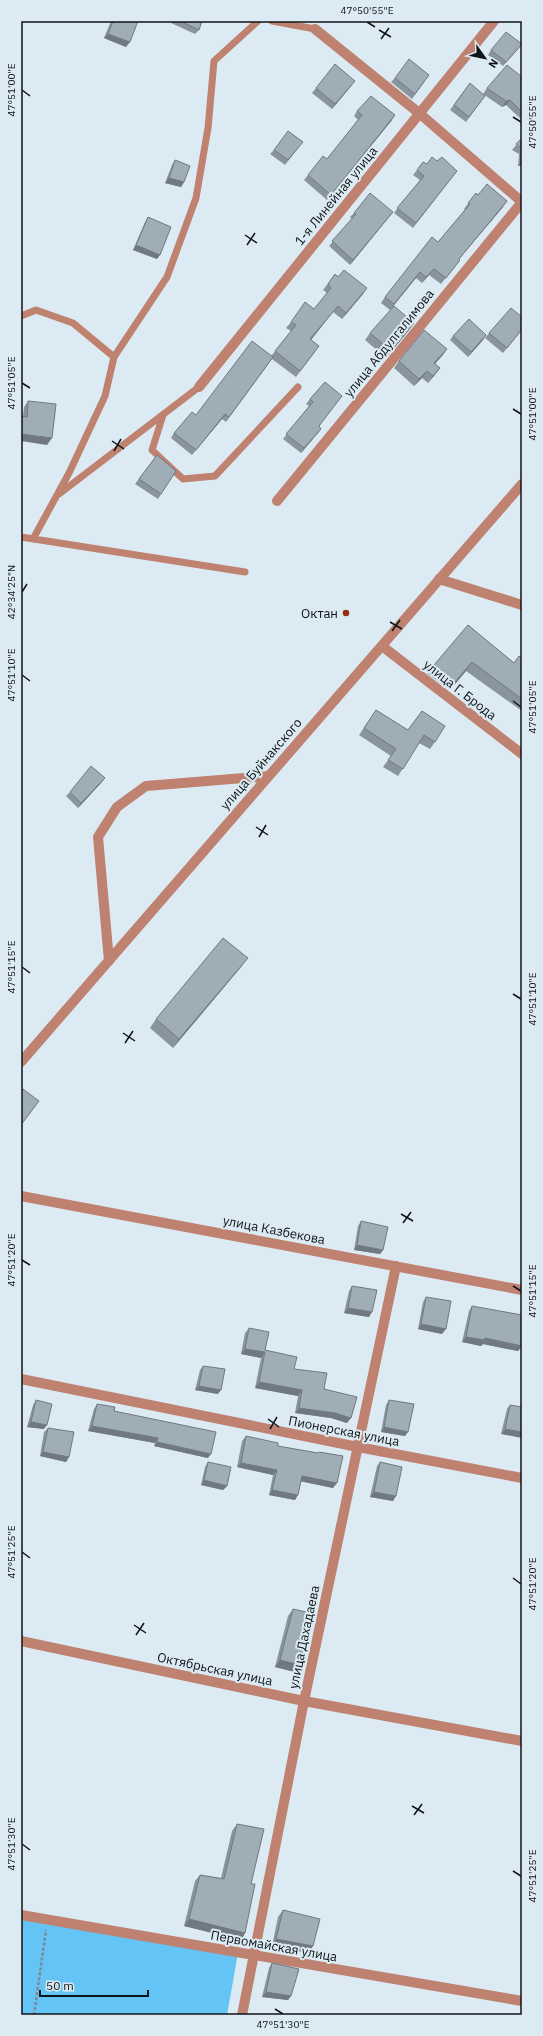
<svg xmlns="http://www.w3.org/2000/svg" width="543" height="2036" font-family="'IBM Plex Sans',sans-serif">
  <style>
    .green { fill: #64c4f5 }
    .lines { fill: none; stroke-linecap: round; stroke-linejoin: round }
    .path { stroke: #7d878d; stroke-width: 2.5; stroke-dasharray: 3 2; stroke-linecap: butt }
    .service { stroke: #bf8170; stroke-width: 7 }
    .minor { stroke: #bf8170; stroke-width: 10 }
    .wall { fill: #89959d }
    .shaded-wall { fill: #6f797f }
    .building { fill: #9fadb6; stroke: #6f797f }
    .ticks { fill: none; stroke: #0f1417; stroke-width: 1.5 }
    .poi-dot { fill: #962f12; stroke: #dcebf3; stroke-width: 1.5 }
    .labels { text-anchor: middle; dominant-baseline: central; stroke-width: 4; stroke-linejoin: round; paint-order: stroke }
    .street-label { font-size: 13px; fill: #0f1417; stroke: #dcebf3 }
    .poi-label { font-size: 13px; fill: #0f1417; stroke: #dcebf3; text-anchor: end }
    .neatline { fill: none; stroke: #0f1417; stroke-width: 1.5 }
    .ticks-label { font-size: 10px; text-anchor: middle; fill: #0f1417 }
  </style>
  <rect width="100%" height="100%" fill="#dcebf3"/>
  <!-- green -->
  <path class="green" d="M21,1912L238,1953L227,2015H21Z"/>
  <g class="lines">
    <!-- path -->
    <path class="path" d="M34,2015L46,1930"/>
    <!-- service -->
    <path class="service" d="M272,21L315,29
      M21,316L36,310L73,323L114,357L105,396L69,473L33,539
      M114,357L167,277L196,198L208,128L214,61L258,21
      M163,415L152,450L183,479L215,476L298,387
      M59,494L199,387
      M21,537L245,572"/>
    <!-- minor -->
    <path class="minor" d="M315,29L419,113L522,202
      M199,387L494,21
      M277,501L522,202
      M439,579L522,605
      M382,646L522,754
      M109,961L98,837L117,807L146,786L269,776
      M21,1062L522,484
      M21,1196L522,1290
      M21,1379L358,1447L522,1478
      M21,1641L304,1701L522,1741
      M21,1915L522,2001
      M242,2015L304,1701L396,1266"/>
  </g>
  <!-- wall -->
  <path class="wall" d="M111,21H140L138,22H137L126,47L104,38Z
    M171,21H202L199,30L195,34L171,23Z
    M518,49L503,66L488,55L491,50Z
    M429,75L412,99L391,82L395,78Z
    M522,77V120L506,105L502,107L483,94L487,88Z
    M470,83L485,96L466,122L450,110Z
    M352,85L332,109L312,93L316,88Z
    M357,111L392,120L327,200L304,180L308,175L327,159L358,120L354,116Z
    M522,138V165L518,166L519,154L512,150Z
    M299,147L285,165L270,154L274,150Z
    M175,160L184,182L181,187L165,183L172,165Z
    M437,161L457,171L413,228L394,213L420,180L413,175L417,170L427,164Z
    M476,193L478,195L503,207L459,259L460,260L441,284L429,275L422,283L416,278L390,310L381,303L385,297L438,242L465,210L464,209Z
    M393,212L350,265L329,246L352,219L350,217L354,213Z
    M148,217L157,259L133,250L145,222Z
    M335,274L363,294L342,319L333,312L311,340L315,352L296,377L272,359L226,422L222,419L192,455L171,438L174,433L196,415L272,355L291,331L286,328L291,322L314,309L327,293L323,290Z
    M522,317V330L503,353L485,338L489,333Z
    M409,330L386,358L365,340L370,333Z
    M486,335L483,340L468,357L450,340L453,336Z
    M447,349L442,356L435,364L440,368L428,383L422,378L414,386L394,368L399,361Z
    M325,382L319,427L321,429L301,453L283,439L309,406L306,404L310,399Z
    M28,401L47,445L23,416L24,407Z
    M157,455L176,471L158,499L135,484Z
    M468,625L514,663L522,659V711L466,671L450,690L428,674L434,665Z
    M376,710L408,730L422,711L435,742L430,749L419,743L398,776L383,767L391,756L359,735Z
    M105,778L101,783L78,808L66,796L70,792Z
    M241,967L173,1048L150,1028L156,1019Z
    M361,1221L383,1250L380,1254L354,1250L358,1226Z
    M352,1286L369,1317L344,1313L349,1291Z
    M426,1297L442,1334L418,1329L423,1302Z
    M472,1306L522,1346L518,1351L483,1344L481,1346L462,1342L469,1311Z
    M249,1328L265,1350L324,1389L347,1423L331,1418L295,1413L298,1396L255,1388L261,1358L241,1354L245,1333Z
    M203,1366L218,1394L195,1390L200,1370Z
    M36,1400L44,1429L27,1427L33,1405Z
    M389,1400L405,1436L381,1432L386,1405Z
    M97,1404L114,1411L208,1458L154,1446L155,1443L88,1431L94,1409Z
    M510,1405L522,1407L501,1434L507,1409Z
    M48,1428L69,1457L66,1462L40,1456L44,1432Z
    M246,1436L278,1446L318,1453L319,1452L333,1488L301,1481L295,1500L269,1495L273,1475L237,1467L242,1441Z
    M208,1462L227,1486L223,1490L201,1485L205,1467Z
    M380,1462L393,1501L370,1497L377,1466Z
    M293,1609L295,1672L275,1667L288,1616Z
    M237,1824L251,1884L245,1933L241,1940L184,1926L195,1881L200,1875L221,1878L232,1831Z
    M283,1910L313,1946L308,1953L272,1946L278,1917Z
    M272,1963L291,1996L288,2000L262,1997L269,1968Z"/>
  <!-- shaded-wall -->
  <path class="shaded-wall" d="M108,34L130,42L126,47L104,38Z
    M522,44L518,49L503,66L506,62Z
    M355,81L352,85L332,109L335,104Z
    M510,100L506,105L502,107L506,101Z
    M395,115L392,120L327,200Z
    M522,161V165L518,166Z
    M169,178L184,182L181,187L165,183Z
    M507,201L503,207L454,265L459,259Z
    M393,212L389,217L350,265L353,260Z
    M136,245L160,255L157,259L133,250Z
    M434,269L429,275L422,283L426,277Z
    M420,272L416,278L390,310L394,304Z
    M367,288L363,294L342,319L346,313Z
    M338,306L333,312L306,346L310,339Z
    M414,323L409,330L386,358L391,351Z
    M486,335L483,340L468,357L471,352Z
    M447,349L442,356L429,370L434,363Z
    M440,368L435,375L428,383L433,376Z
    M427,371L422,378L414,386L419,379Z
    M225,414L222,419L192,455L196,450Z
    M321,429L318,433L301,453L304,448Z
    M21,434L52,438L47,445L21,441Z
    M472,662L466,671L450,690L455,682Z
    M105,778L101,783L78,808L81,803Z
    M248,958L241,967L173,1048L179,1039Z
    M357,1245L383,1250L380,1254L354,1250Z
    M348,1308L372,1312L369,1317L344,1313Z
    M421,1324L446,1329L442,1334L418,1329Z
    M466,1337L485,1338L522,1346L518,1351L483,1344L481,1346L462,1342Z
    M245,1349L265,1352L261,1358L241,1354Z
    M259,1382L302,1390L298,1396L255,1388Z
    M199,1386L221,1390L218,1394L195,1390Z
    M299,1408L335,1413L351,1418L347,1423L331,1418L295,1413Z
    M31,1422L47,1425L44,1429L27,1427Z
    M92,1426L158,1438L155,1443L88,1431Z
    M384,1427L408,1432L405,1436L381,1432Z
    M505,1429L522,1432V1438L501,1434Z
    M157,1442L211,1454L208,1458L154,1446Z
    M43,1452L69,1457L66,1462L40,1456Z
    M241,1463L277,1470L273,1475L237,1467Z
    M302,1476L337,1483L333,1488L299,1481Z
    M204,1480L227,1486L223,1490L201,1485Z
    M272,1490L298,1495L295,1500L269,1495Z
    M374,1492L396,1496L393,1501L370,1497Z
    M280,1660L300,1665L295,1672L275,1667Z
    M189,1919L245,1933L241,1940L184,1926Z
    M276,1939L313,1946L308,1953L272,1946Z
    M266,1992L291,1996L288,2000L262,1997Z"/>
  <!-- building -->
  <path class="building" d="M113,21H138L130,42L108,34Z
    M180,21H202L199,30Z
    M506,32L522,44L506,62L491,50Z
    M409,59L429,75L415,94L395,78Z
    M335,64L355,81L335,104L316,88Z
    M507,65L522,77V112L510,100L506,101L487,88Z
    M470,83L485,96L469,117L454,105Z
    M371,96L395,115L331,195L308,175L323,156L327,159L362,115L357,111Z
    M288,131L303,142L288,160L274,150Z
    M522,138V149L516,144Z
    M432,157L437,161L442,157L457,171L416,223L397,208L424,176L417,170L423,162L427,164Z
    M175,160L190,166L184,182L169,178Z
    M487,184L507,201L459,259L460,260L446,278L434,269L426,277L420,272L394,304L385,297L432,237L438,242L470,204L468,203L476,193L478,195Z
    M370,193L393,212L353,260L332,241L356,214L354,213Z
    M148,217L171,227L160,255L136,245Z
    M344,270L367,288L346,313L338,306L310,339L319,346L300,371L275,351L296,325L291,322L305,302L314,309L331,288L328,284L335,274L338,277Z
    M394,306L414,323L391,351L370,333Z
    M511,308L522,317V329L507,348L489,333Z
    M469,319L486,335L471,352L453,336Z
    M424,330L447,349L434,363L440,368L433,376L427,371L419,379L399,361Z
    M252,341L273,357L229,417L225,414L196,450L174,433L192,412L196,415Z
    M325,382L342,396L319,426L321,429L304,448L286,434L313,402L310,399Z
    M28,401L56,404L52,438L21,434V416L27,417Z
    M157,455L176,471L161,494L139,479Z
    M468,625L514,663L519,656L522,659V699L472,662L455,682L434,665Z
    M376,710L408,730L422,711L445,726L435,742L424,735L403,769L388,760L396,749L364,728Z
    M91,766L105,778L81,803L70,792Z
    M223,938L248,958L179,1039L156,1019Z
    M23,1089L39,1101L21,1125V1091Z
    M361,1221L388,1227L383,1250L357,1245Z
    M352,1286L377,1290L372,1312L348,1308Z
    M426,1297L451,1301L446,1329L421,1324Z
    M472,1306L522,1315V1346L485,1338V1340L466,1337Z
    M249,1328L269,1332L265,1350L297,1357L294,1369L327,1373L324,1389L357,1397L351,1418L335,1413L299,1408L302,1390L259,1382L265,1352L245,1349Z
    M203,1366L225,1369L221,1390L199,1386Z
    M36,1400L52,1404L47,1425L31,1422Z
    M389,1400L414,1404L408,1432L384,1427Z
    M97,1404L115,1407L114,1411L216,1432L211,1454L157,1442L158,1438L92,1426Z
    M510,1405L522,1407V1432L505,1429Z
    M48,1428L74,1432L69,1457L43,1452Z
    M246,1436L278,1443V1446L318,1453L319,1452L343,1456L337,1483L302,1476L298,1495L272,1490L277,1470L241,1463Z
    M208,1462L231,1467L227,1486L204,1480Z
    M380,1462L402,1467L396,1496L374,1492Z
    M293,1609L311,1613L300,1665L280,1660Z
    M237,1824L264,1829L251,1884H255L245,1933L189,1919L200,1875L224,1879Z
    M283,1910L320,1919L313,1946L276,1939Z
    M272,1963L299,1969L291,1996L266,1992Z"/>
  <!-- ticks -->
  <path class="ticks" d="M367,22L375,27M379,30L391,37M381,39L389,28M22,90L30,96M513,117L521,122M245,235L257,243M247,245L255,233M22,383L30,388M513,409L521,414M112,441L124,449M114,451L121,439M22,592L27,584M390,622L402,629M392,631L400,620M22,675L30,681M513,701L521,707M256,827L268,835M259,837L266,825M22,967L30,973M513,994L521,999M123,1033L135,1041M125,1043L133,1031M401,1214L413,1221M403,1223L411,1212M22,1260L30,1265M513,1286L521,1291M268,1419L279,1427M270,1429L277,1417M22,1552L30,1558M513,1578L521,1584M134,1625L146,1633M136,1635L144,1623M412,1806L424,1813M414,1815L422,1804M22,1844L30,1850M513,1871L521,1876M275,2009L283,2014"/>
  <!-- markers -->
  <circle class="poi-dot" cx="346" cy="613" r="4"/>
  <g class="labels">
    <!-- street labels -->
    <g class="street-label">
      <text transform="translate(336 196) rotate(-51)">1-я Линейная улица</text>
      <text transform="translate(389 343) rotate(-51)">улица Абдулгалимова</text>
      <text transform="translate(460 690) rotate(38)">улица Г. Брода</text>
      <text transform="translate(261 764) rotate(-49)">улица Буйнакского</text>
      <text transform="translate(274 1230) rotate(11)">улица Казбекова</text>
      <text transform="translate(344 1431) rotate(11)">Пионерская улица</text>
      <text transform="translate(304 1637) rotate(-78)">улица Дахадаева</text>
      <text transform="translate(215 1669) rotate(12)">Октябрьская улица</text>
      <text transform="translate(274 1946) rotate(10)">Первомайская улица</text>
    </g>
    <!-- poi labels -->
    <g class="poi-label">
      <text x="338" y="613">Октан</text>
    </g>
  </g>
  <!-- border -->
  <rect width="543" height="2036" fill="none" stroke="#dcebf3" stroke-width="44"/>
  <!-- north arrow -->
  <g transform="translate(485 58) rotate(123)" stroke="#dcebf3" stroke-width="3" paint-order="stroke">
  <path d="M0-3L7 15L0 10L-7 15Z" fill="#0f1417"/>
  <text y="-6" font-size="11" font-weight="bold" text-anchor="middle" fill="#0f1417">N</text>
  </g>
  <!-- scale -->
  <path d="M40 1990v6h108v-6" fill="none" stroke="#0f1417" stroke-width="2"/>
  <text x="46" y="1990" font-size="12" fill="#0f1417" stroke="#dcebf3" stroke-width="3" paint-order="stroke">50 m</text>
  <rect x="22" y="22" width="499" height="1992" class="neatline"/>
  <g class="ticks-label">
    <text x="367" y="14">47°50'55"E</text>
    <text transform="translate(11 90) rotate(-90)" y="4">47°51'00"E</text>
    <text transform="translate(532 122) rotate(-90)" y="4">47°50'55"E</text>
    <text transform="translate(11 383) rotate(-90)" y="4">47°51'05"E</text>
    <text transform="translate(532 414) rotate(-90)" y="4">47°51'00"E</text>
    <text transform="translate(11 592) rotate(-90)" y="4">42°34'25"N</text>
    <text transform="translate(11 675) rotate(-90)" y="4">47°51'10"E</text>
    <text transform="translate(532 707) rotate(-90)" y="4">47°51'05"E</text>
    <text transform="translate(11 967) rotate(-90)" y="4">47°51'15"E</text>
    <text transform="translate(532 999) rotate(-90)" y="4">47°51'10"E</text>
    <text transform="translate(11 1260) rotate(-90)" y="4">47°51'20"E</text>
    <text transform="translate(532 1291) rotate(-90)" y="4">47°51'15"E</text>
    <text transform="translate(11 1552) rotate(-90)" y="4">47°51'25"E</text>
    <text transform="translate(532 1584) rotate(-90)" y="4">47°51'20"E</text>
    <text transform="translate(11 1844) rotate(-90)" y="4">47°51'30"E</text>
    <text transform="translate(532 1876) rotate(-90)" y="4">47°51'25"E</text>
    <text x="283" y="2028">47°51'30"E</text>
  </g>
</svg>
